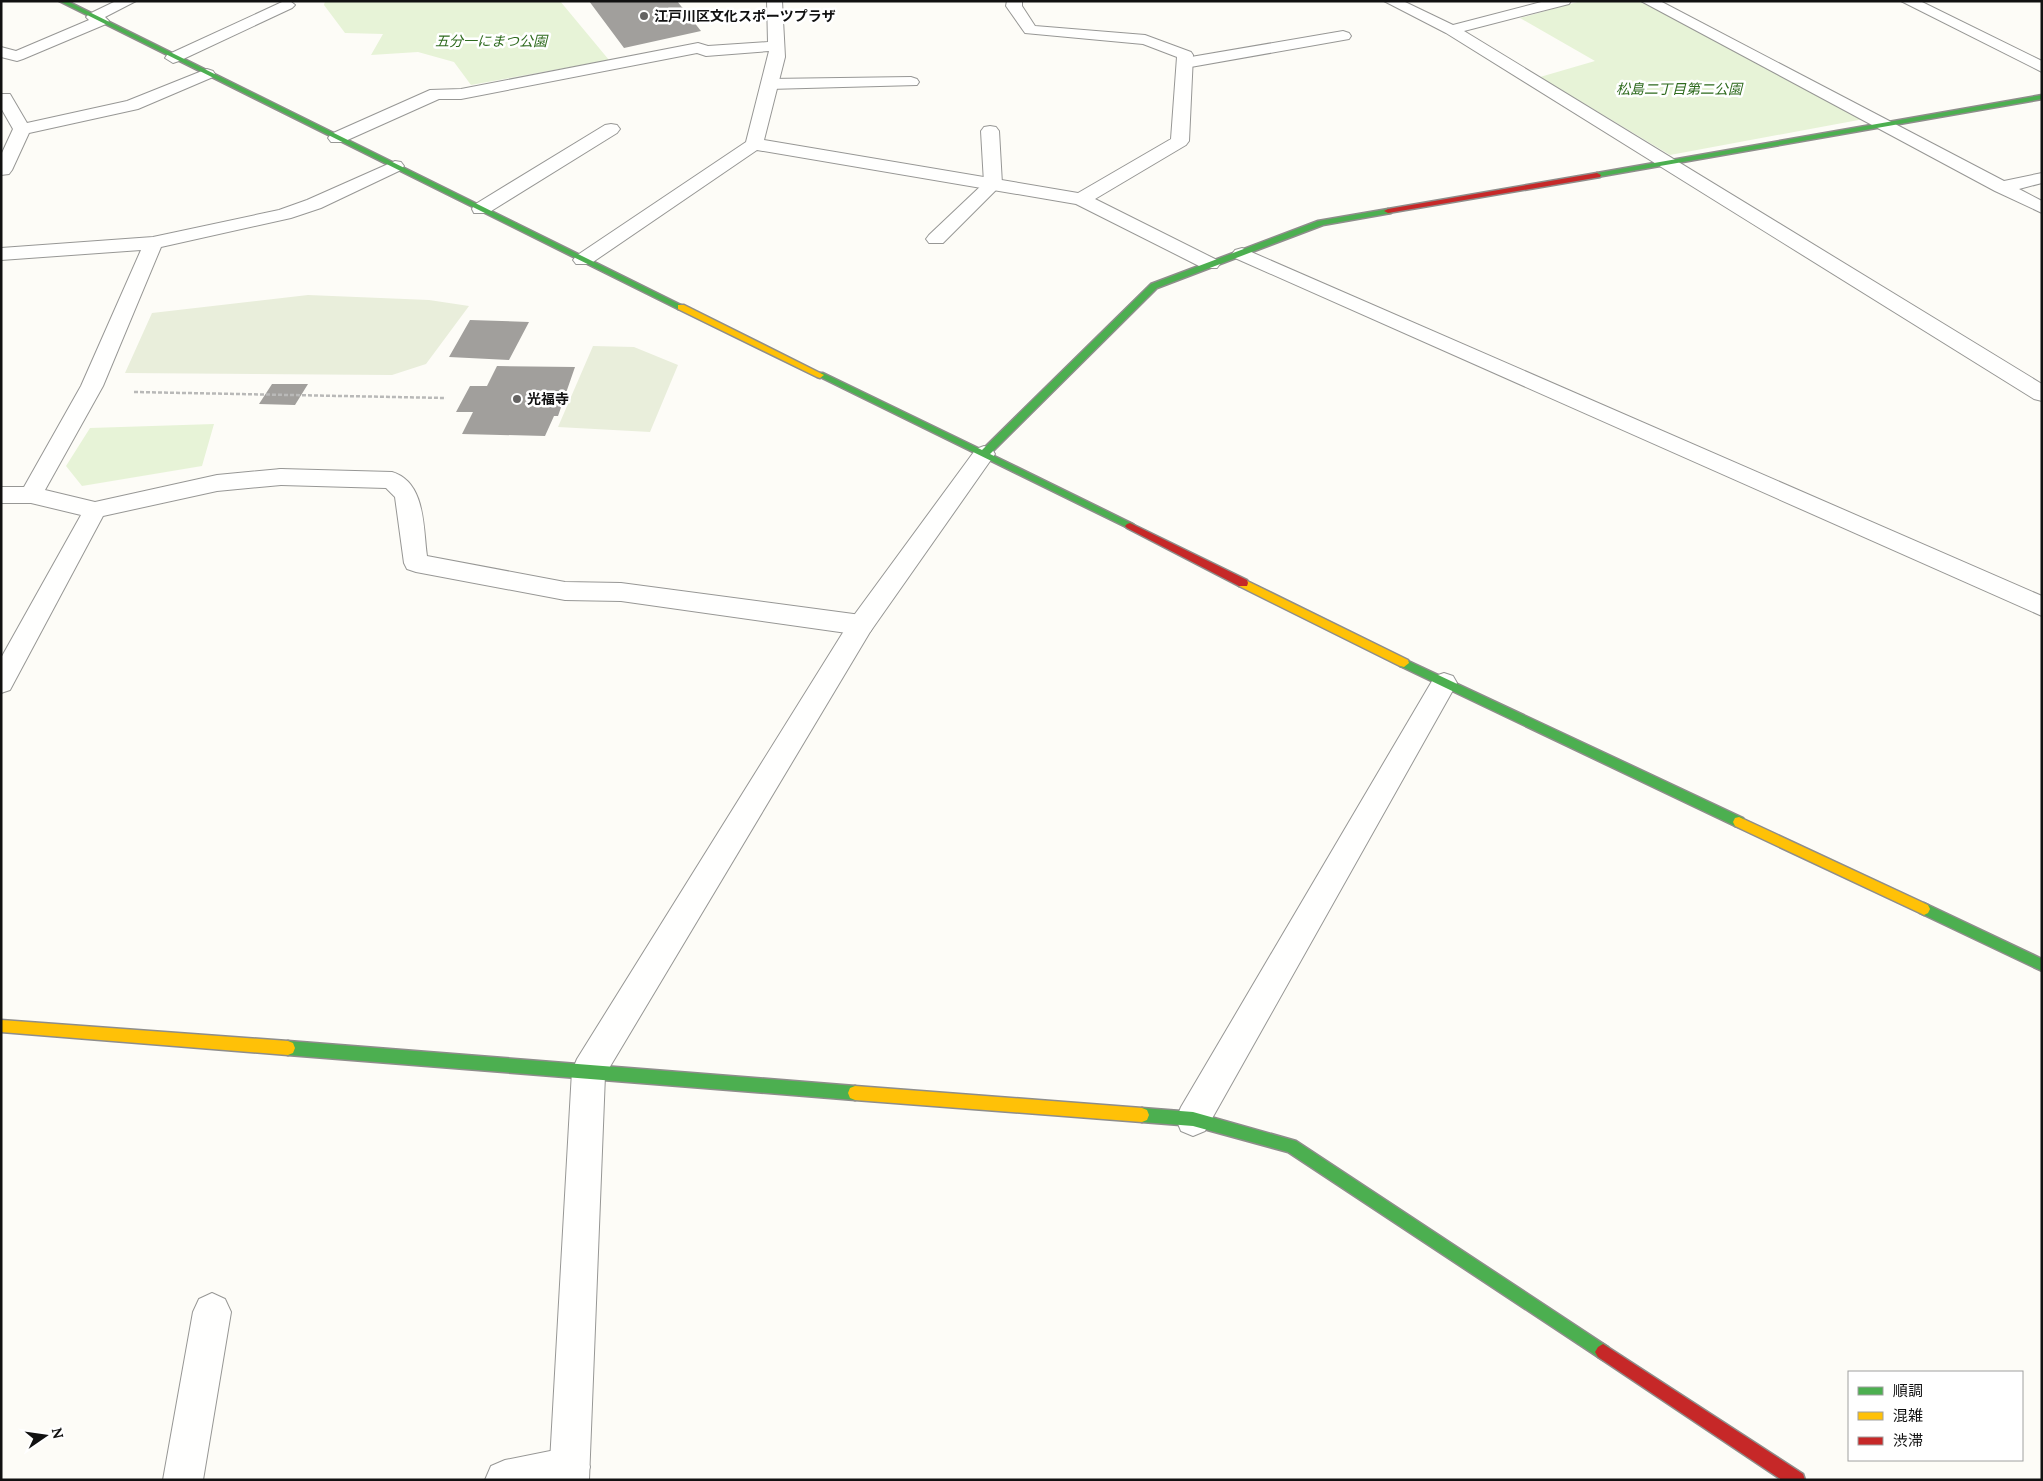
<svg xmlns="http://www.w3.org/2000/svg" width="2043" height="1481" font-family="Lora,'Noto Sans JP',serif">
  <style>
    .green { fill: #e7f3d7 }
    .cemetery { fill: #e9eedb }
    .building { fill: #a19f9c }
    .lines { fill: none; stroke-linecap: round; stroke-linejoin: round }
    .lane-casing { stroke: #979795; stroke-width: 2 }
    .street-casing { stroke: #979795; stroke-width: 2 }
    .fast-casing { stroke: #8e8d8b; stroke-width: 3 }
    .slow-casing { stroke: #8e8d8b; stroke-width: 3 }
    .jam-casing { stroke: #8e8d8b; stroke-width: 3 }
    .path { stroke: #b9b9b8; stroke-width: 2.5; stroke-dasharray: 4 2; stroke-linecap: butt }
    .lane { fill: #fffffe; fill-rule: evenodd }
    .street { fill: #fffffe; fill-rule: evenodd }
    .fast { fill: #4caf50; fill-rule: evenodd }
    .slow { fill: #ffc107; fill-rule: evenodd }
    .jam { fill: #c62828; fill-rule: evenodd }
    .poi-dot { fill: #646362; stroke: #fff; stroke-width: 2 }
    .labels { text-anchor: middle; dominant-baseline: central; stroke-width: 5; stroke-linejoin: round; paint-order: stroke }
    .far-poi-label { font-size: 14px; font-weight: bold; fill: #111; stroke: #fff; text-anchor: start }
    .far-park-label { font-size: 14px; font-style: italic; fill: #2f6b1f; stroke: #fff }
  </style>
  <rect width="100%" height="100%" fill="#fdfcf7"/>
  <!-- green -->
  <path class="green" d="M325,1H560L609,60L471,85L454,62L418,52L371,55L383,34L345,33L324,5Z
    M1581,1H1643L1864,119L1670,155L1540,77L1595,61L1520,18Z
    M214,424L202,466L82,486L66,466L90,428Z"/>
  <!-- cemetery -->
  <path class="cemetery" d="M308,295L429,300L469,306L426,364L392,375L125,373L152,313Z
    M593,346L634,347L678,365L650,432L558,427Z"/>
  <!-- building -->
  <path class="building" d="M589,1H677L701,31L624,48Z
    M470,320L529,322L509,360L449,357Z
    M497,366L575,367L558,416H554L545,436L462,434L473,412H456L470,386H487Z
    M272,384H308L295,405L259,404Z"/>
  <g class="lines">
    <!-- lane casing -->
    <g class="lane-casing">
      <path id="lane" d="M1343,31L1349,33L1351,36L1349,39L1185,68L1177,63L1185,58Z
        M911,77L917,79L919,82L917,85L769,89L761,84L769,79Z
        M990,126L996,127L999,131L1002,184L943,243H929L926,239L929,235L984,183L981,131L984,127Z
        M281,469L392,472C426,482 423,528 427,556L565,582L621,583L861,615L870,618L874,625L870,632L861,635L621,601L565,600L416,572L407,569L404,563L395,497L386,488L281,485L273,483L269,477L273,471Z
        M212,1293L225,1299L231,1312L203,1480H163L193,1312L199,1299Z
        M570,1447L584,1453L590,1467L585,1480H485L491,1466L505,1460Z"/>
    </g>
    <!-- street casing -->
    <g class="street-casing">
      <path id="street" d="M116,1H136L105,17L109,21L106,24L23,59L17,61L1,57V47L16,51L89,20L86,17L89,14Z
        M290,1L295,5L292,8L179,61L173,63L165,58L167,55L282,2Z
        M767,1H782L785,57L764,140L1078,193L1171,139L1177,57L1143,44L1025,33L1006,6L1007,1H1022V6L1035,26L1145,35L1191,52L1193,55L1189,141L1186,145L1095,199L1217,260L1220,264L1217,268H1203L1076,204L757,150L590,264H576L573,260L576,256L746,142L769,51L706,56L697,53L461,99H439L343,142H331L328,138L331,134L430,90L461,89L698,43L708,46L768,42Z
        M1384,1H1403L1453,25L1545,1H1571L1569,4L1464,31L2042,384V401L2034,399L1446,33Z
        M1641,1H1660L2004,181L2042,173V183L2019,189L2042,201V213L1995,191Z
        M1901,1H1920L2042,61V72Z
        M207,69L213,71L215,74L213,77L138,109L29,133L12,170L9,174L1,175V155L13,129L1,108V94H10L27,123L127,101Z
        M611,124L617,125L620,129L617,133L488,213H474L472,209L474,205L605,125Z
        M395,161L401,162L404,166L401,170L321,208L291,218L161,247L103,386L45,490L95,502L217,475L281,469L289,471L293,477L289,483L281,485L217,491L103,516L10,690L1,693V658L81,515L31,503H1V487H24L81,386L141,250L1,260V248L153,237L279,210L307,200Z
        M1242,248L2042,596V616L1235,258L1232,254L1235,250Z
        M984,446L992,449L995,454L870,632L605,1075L589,1480H549L572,1071L577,1059L852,618L976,449Z
        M1444,673L1453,676L1457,683L1205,1131L1193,1136L1181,1131L1176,1119L1181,1107L1435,676Z"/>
    </g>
    <!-- fast casing -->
    <g class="fast-casing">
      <path id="fast" d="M59,1H67L685,307L684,309H678Z
        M2042,95V99L1597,177L1593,175L1597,173Z
        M1388,209L1392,211L1391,213L1323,225L1157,288L990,454L1133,524L1135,526L1133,528L1130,529L816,375L817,373H823L982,450L1151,284L1318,221Z
        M1404,659L1743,818L1745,822L1743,826L1739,827L1735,826L1400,666L1399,663Z
        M1924,903L2042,959V971L1920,913L1918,909L1920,905Z
        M288,1041L855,1086L860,1088L862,1093L860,1098L855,1100L288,1055L283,1053L281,1048L283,1043Z
        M1142,1108L1193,1112L1296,1141L1608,1347L1611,1352L1608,1357L1603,1360L1598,1357L1288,1152L1193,1126L1142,1122L1137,1120L1135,1115L1137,1110Z"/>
    </g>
    <!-- slow casing -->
    <g class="slow-casing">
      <path id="slow" d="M678,305H684L824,375L820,378L817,377L678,309Z
        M1243,579L1408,660L1409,663L1404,667L1400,666L1239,586L1238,583L1239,580Z
        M1739,817L1928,905L1930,909L1928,913L1924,915L1920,913L1735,826L1733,822L1735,818Z
        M1,1020L288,1041L293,1043L295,1048L293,1053L288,1055L1,1032Z
        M855,1086L1142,1108L1147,1110L1149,1115L1147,1120L1142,1122L855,1100L850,1098L848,1093L850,1088Z"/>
    </g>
    <!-- jam casing -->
    <g class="jam-casing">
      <path id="jam" d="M1597,173L1601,175L1600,177L1388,213L1384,211L1388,209Z
        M1130,523L1247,580L1248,583L1247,586H1239L1127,528L1125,526L1127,524Z
        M1603,1344L1803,1474L1805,1480H1782L1598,1357L1595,1352L1598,1347Z"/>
    </g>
    <!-- path -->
    <path class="path" d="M134,392L446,398"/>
    <!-- lane -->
    <use href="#lane" class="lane"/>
    <!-- street -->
    <use href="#street" class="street"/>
    <!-- fast -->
    <use href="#fast" class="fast"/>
    <!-- slow -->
    <use href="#slow" class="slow"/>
    <!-- jam -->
    <use href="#jam" class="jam"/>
  </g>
  <!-- markers -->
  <g class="poi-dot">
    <circle cx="644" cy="16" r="5"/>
    <circle cx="517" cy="399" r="5"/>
  </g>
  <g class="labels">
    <!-- far-poi labels -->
    <g class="far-poi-label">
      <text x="654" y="16">江戸川区文化スポーツプラザ</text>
      <text x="527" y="399">光福寺</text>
    </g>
    <!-- far-park labels -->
    <g class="far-park-label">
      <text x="491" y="41">五分一にまつ公園</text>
      <text x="1679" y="89">松島二丁目第二公園</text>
    </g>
  </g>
  <!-- border -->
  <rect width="2043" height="1481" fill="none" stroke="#111111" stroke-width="5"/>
  <!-- legend -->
  <rect x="1848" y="1371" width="175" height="90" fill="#ffffff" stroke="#a0a0a0"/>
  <rect x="1858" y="1387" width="25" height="8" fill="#4caf50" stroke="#a0a0a0"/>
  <text x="1893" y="1396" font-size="15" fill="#111111">順調</text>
  <rect x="1858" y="1412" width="25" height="8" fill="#ffc107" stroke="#a0a0a0"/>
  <text x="1893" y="1421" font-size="15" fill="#111111">混雑</text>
  <rect x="1858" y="1437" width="25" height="8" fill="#c62828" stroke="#a0a0a0"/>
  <text x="1893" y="1446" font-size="15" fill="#111111">渋滞</text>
  <!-- north arrow -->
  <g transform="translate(45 1436) rotate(77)" stroke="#ffffff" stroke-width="4" paint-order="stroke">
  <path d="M0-4L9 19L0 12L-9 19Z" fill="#111111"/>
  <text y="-8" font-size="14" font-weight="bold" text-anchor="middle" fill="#111111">N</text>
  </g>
</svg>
